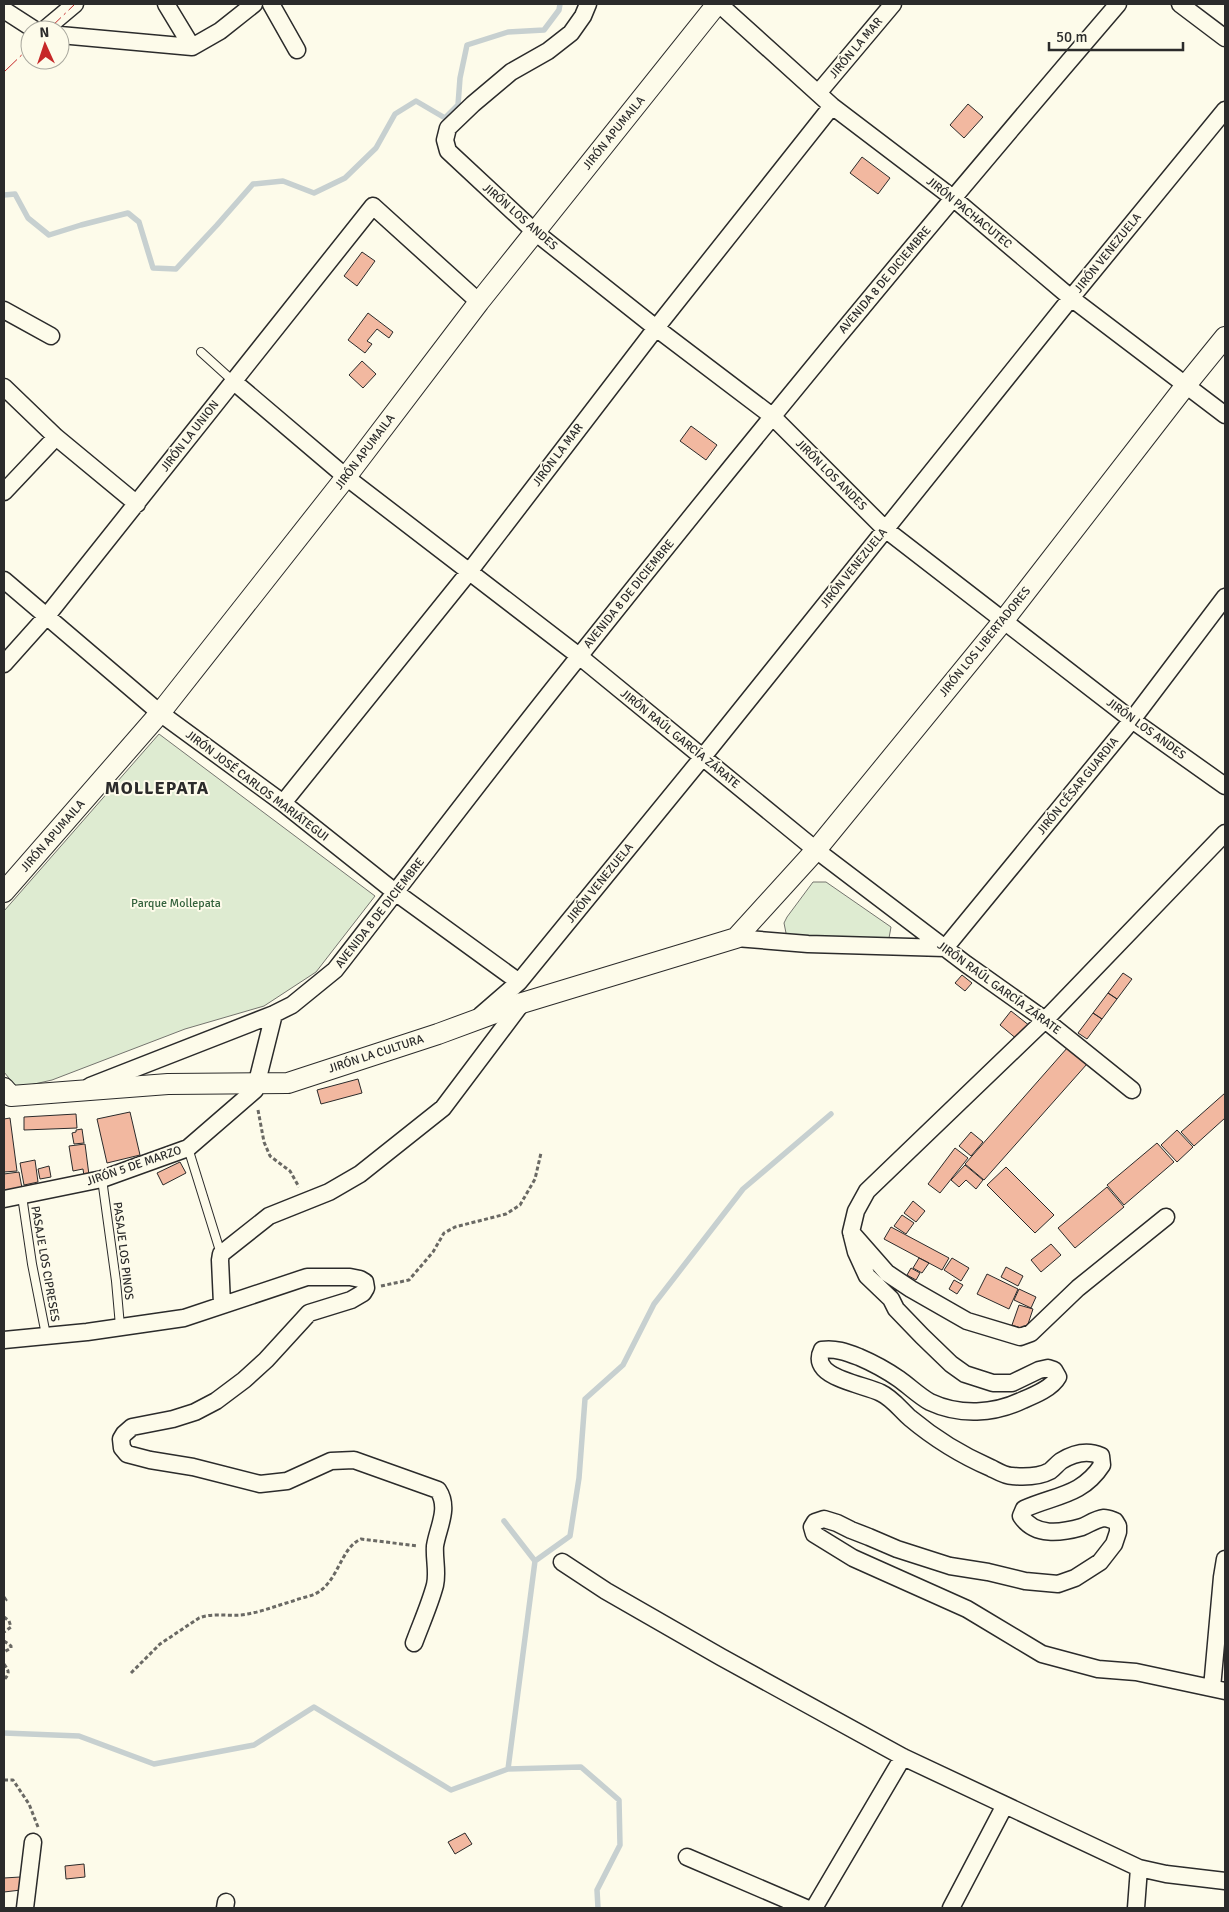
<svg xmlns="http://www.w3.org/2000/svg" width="1229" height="1912" font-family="Signika,sans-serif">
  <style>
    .green { fill: #deebd1; stroke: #74746e }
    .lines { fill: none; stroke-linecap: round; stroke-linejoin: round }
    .stream { stroke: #c7d0d0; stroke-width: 5.5 }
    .building { fill: #f2b8a0; stroke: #2b2b2b }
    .service-casing { stroke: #2b2b2b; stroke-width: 10 }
    .minor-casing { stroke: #2b2b2b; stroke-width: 19 }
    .tertiary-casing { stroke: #2b2b2b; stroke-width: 22 }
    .path { stroke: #6a6964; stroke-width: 3; stroke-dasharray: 4 2.5; stroke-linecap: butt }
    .service { stroke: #fdfbea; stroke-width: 8 }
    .minor { stroke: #fdfbea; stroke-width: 16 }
    .tertiary { stroke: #fdfbea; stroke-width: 20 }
    .power { stroke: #c62828; stroke-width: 1; stroke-dasharray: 18 4 2.5 4; stroke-linecap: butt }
    .labels { text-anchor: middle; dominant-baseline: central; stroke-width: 4; stroke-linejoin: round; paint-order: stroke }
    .street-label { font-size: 12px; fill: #2b2b2b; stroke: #fdfbea }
    .park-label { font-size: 12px; fill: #34623c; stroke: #fdfbea }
    .district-label { font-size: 18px; font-weight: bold; letter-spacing: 1px; fill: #2b2b2b; stroke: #fdfbea }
  </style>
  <rect width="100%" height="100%" fill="#fdfbea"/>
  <!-- green -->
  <path class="green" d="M159,734L375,896L316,972L264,1006L185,1029L52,1080L17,1088L4,1072V911Z
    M813,882H826L891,927L889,938H787L784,923L787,917Z"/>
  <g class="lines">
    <!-- stream -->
    <path class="stream" d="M4,195L15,194L28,218L49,235L81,225L128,213L139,222L153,268L176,269L217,225L253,184L283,181L314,193L345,178L376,148L395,114L416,101L445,118L458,105L460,78L467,45L508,32L544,30L559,10L560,4
      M504,1521L535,1561
      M4,1733L79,1736L154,1764L254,1745L314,1707L451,1790L508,1769L581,1767L619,1800L620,1845L597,1890L598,1908
      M508,1769L535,1561L570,1536L579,1478L585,1399L623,1365L654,1304L743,1189L831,1114"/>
  </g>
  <!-- building -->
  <path class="building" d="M968,104L983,117L964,138L950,125Z
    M862,157L890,178L878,194L850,173Z
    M362,252L375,261L357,286L344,276Z
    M368,313L393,332L389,338L377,329L367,341L372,344L365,353L348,340Z
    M362,361L376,374L363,388L349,375Z
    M691,426L717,445L706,460L680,441Z
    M1123,973L1132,979L1117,999L1108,993Z
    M962,975L972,983L965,991L955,983Z
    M1108,993L1117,999L1102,1019L1093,1013Z
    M1011,1011L1030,1026L1018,1040L1000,1025Z
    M1093,1013L1102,1019L1087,1039L1078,1033Z
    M1068,1047L1087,1064L984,1180L965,1164Z
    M358,1079L362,1093L321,1104L317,1090Z
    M1225,1093V1118L1194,1146L1181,1132Z
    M130,1112L140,1155L107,1163L97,1119Z
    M76,1114L77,1128L24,1130V1117Z
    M10,1118L17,1171L4,1172V1119Z
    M82,1129L84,1143L74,1144L72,1133L76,1132V1130Z
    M1177,1130L1193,1147L1177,1162L1161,1145Z
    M971,1132L983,1142L971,1156L959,1146Z
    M1157,1143L1174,1162L1124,1205L1107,1185Z
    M85,1144L89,1175L84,1176L83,1169L73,1171L69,1146Z
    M955,1148L968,1158L940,1193L928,1184Z
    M35,1160L38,1182L24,1185L20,1163Z
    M180,1162L186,1173L163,1185L157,1173Z
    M965,1165L983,1180L976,1189L966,1180L959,1187L951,1180Z
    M49,1166L51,1177L40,1179L38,1169Z
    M1006,1167L1054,1215L1035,1233L987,1185Z
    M19,1172L22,1188L4,1192V1174Z
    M1107,1187L1124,1207L1075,1248L1058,1228Z
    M913,1201L925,1211L916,1222L904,1213Z
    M902,1215L914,1223L906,1234L894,1226Z
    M891,1227L949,1258L942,1270L884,1239Z
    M1051,1244L1061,1255L1041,1272L1031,1260Z
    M919,1258L929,1263L922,1273L913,1268Z
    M952,1258L969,1268L961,1281L944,1270Z
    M1006,1267L1023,1276L1018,1286L1001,1277Z
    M911,1268L920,1273L916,1280L907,1275Z
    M987,1274L1018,1289L1009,1309L977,1294Z
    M954,1280L963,1285L957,1294L949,1289Z
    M1019,1289L1036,1297L1031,1308L1014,1300Z
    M1019,1305L1033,1309L1026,1330L1012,1325Z
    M465,1833L472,1844L455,1854L448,1842Z
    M84,1864L85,1877L66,1879L65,1866Z
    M20,1877L21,1890L4,1892V1878Z"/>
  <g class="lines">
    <!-- service casing -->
    <g class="service-casing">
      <path id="service" d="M201,352L233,381
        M188,1148L221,1254
        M102,1179L116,1281L120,1326
        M22,1196L32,1264L46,1335"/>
    </g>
    <!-- minor casing -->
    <g class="minor-casing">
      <path id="minor" d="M166,4L192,47
        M271,4L297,50
        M588,4L583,16L571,33L548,51L511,72L473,104L448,128L445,140L448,151L535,232L656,328L772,416L885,529L1132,720L1225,786
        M719,4L832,106L953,198L1071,298L1225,415
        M1180,4L1225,38
        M4,10L35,30
        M44,30L75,4
        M60,35L192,47L220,31L254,4
        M819,92L893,4
        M4,310L51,336
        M233,381L346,477L579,656L816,850L966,964L1045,1020L1132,1090
        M4,387L56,437L137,504
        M4,492L56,437
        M4,580L160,713L283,803L395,892L519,982
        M4,664L46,617L373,206L479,302
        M283,803L469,572L656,328L832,106
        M736,938L808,944L945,948L1132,720L1225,597
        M481,1015L519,982L702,758L1071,298L1225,110
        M90,1086L274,1014L292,1005L335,970C417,865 497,758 581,654C756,434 935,217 1118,4
        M4,1199L102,1179L188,1148L255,1090L274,1014
        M1166,1217L1078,1288L1031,1333L1020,1337L967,1321L911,1289L887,1273L851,1232L856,1211L867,1191L1045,1020L1225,833
        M851,1232L856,1252L867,1276L891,1299L896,1309L922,1336L951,1364L965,1374L993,1383H1012L1039,1370L1048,1368L1054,1370L1058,1377C1052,1388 1035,1395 1023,1400C994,1414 960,1416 930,1402C919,1396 909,1386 899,1379C886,1370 873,1363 859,1357C846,1352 835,1348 822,1350C808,1378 864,1384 881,1393C892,1398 901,1410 910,1418C935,1439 961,1455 991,1468C997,1471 1005,1476 1012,1476C1024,1477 1039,1477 1050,1471C1054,1468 1057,1464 1061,1461C1074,1453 1088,1450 1101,1456L1102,1465C1082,1496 1055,1495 1024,1509L1021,1516C1035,1537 1061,1533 1082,1527C1089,1524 1096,1519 1104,1518C1108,1518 1112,1520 1115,1521L1118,1526V1532L1114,1544L1100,1562L1075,1578L1058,1584L1025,1581L988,1572L950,1566L897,1549L869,1537L851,1530L837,1523L824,1519L815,1522L812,1527L814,1534L853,1558L967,1609L1042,1654L1098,1669L1136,1672L1225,1691
        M222,1304L220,1260L221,1254L269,1216L329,1192L360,1174L443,1108L522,1003
        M4,1340L87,1332L184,1318L307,1277H350L360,1279L365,1282L366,1288L363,1293L351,1300L309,1313L266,1360L244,1380L216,1401L195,1412L173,1419L132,1427L124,1434L121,1439L122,1448L127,1454L150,1460L193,1467L260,1484L287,1481L331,1461L354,1460L438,1490C450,1508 438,1527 435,1546C434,1559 438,1572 435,1585C430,1604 421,1624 414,1643
        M562,1562L606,1591L721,1657L903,1757L1139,1868L1166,1874L1225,1881
        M1212,1688L1222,1577L1225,1559
        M687,1857L806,1908
        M25,1908L33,1842
        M225,1908L226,1902
        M814,1908L903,1757
        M951,1908L1005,1805
        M1136,1908L1139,1868"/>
    </g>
    <!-- tertiary casing -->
    <g class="tertiary-casing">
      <path id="tertiary" d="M4,892L160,713L346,477L479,302L717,4
        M4,1088L11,1096L168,1084L288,1083L438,1034L522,1003L736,938L816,850L1004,620L1186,385L1225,337"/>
    </g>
    <!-- path -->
    <path class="path" d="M258,1110L264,1142L270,1156L290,1171L299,1187
      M381,1286L409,1280L433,1252L444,1233L455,1227L506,1214L520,1205L535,1179L541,1153
      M4,1597L6,1600L4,1601
      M4,1617L9,1621L11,1627L4,1632
      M4,1641L11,1646V1648L4,1652
      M4,1664C9,1671 10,1673 4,1680
      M131,1673L160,1644L199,1618C211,1613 227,1616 241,1615C259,1613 275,1606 293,1601C300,1598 308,1597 315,1594C339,1582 340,1548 361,1539L418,1546
      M4,1780H13L29,1804L38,1827"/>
    <!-- service -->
    <use href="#service" class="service"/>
    <!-- minor -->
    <use href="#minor" class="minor"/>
    <!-- tertiary -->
    <use href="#tertiary" class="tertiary"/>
    <!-- power -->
    <path class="power" d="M48,30L75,4
      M4,72L30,47"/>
  </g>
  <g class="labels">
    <!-- street labels -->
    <g class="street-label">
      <text transform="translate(856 48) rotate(-50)">JIRÓN LA MAR</text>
      <text transform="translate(614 133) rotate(-51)">JIRÓN APUMAILA</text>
      <text transform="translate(969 213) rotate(39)">JIRÓN PACHACUTEC</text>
      <text transform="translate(520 217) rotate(41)">JIRÓN LOS ANDES</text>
      <text transform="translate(1108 253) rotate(-51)">JIRÓN VENEZUELA</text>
      <text transform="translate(885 280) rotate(-50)">AVENIDA 8 DE DICIEMBRE</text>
      <text transform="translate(190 436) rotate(-52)">JIRÓN LA UNION</text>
      <text transform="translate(365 452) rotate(-53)">JIRÓN APUMAILA</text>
      <text transform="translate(558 455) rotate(-53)">JIRÓN LA MAR</text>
      <text transform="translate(831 475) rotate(45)">JIRÓN LOS ANDES</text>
      <text transform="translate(854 568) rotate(-51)">JIRÓN VENEZUELA</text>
      <text transform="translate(629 594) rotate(-51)">AVENIDA 8 DE DICIEMBRE</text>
      <text transform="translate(985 642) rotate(-51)">JIRÓN LOS LIBERTADORES</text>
      <text transform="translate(1146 729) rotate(36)">JIRÓN LOS ANDES</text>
      <text transform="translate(680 739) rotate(39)">JIRÓN RAÚL GARCÍA ZÁRATE</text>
      <text transform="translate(257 786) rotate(37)">JIRÓN JOSÉ CARLOS MARIÁTEGUI</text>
      <text transform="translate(1078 786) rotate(-51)">JIRÓN CÉSAR GUARDIA</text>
      <text transform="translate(53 836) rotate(-49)">JIRÓN APUMAILA</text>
      <text transform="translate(600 883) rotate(-51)">JIRÓN VENEZUELA</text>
      <text transform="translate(380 913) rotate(-52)">AVENIDA 8 DE DICIEMBRE</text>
      <text transform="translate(999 988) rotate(36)">JIRÓN RAÚL GARCÍA ZÁRATE</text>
      <text transform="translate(376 1054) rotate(-18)">JIRÓN LA CULTURA</text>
      <text transform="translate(134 1166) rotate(-19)">JIRÓN 5 DE MARZO</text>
      <text transform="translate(123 1251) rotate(83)">PASAJE LOS PINOS</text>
      <text transform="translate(45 1264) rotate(80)">PASAJE LOS CIPRESES</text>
    </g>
    <!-- park labels -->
    <g class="park-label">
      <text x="176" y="903">Parque Mollepata</text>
    </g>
    <!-- district labels -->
    <g class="district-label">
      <text x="157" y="788">MOLLEPATA</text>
    </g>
  </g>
  <!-- border -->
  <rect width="1229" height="1912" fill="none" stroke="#2b2b2b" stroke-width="10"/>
  <!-- north arrow -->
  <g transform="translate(45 45) rotate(357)"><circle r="24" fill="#fdfbea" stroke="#a9a89e"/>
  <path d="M0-4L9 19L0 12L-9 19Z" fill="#c62828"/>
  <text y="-8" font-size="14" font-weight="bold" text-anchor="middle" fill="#2b2b2b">N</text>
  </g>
  <!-- scale -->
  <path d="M1049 42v8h134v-8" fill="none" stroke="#2b2b2b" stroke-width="2.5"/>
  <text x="1056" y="42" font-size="15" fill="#2b2b2b" stroke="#fdfbea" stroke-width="4" paint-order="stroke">50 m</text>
</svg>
